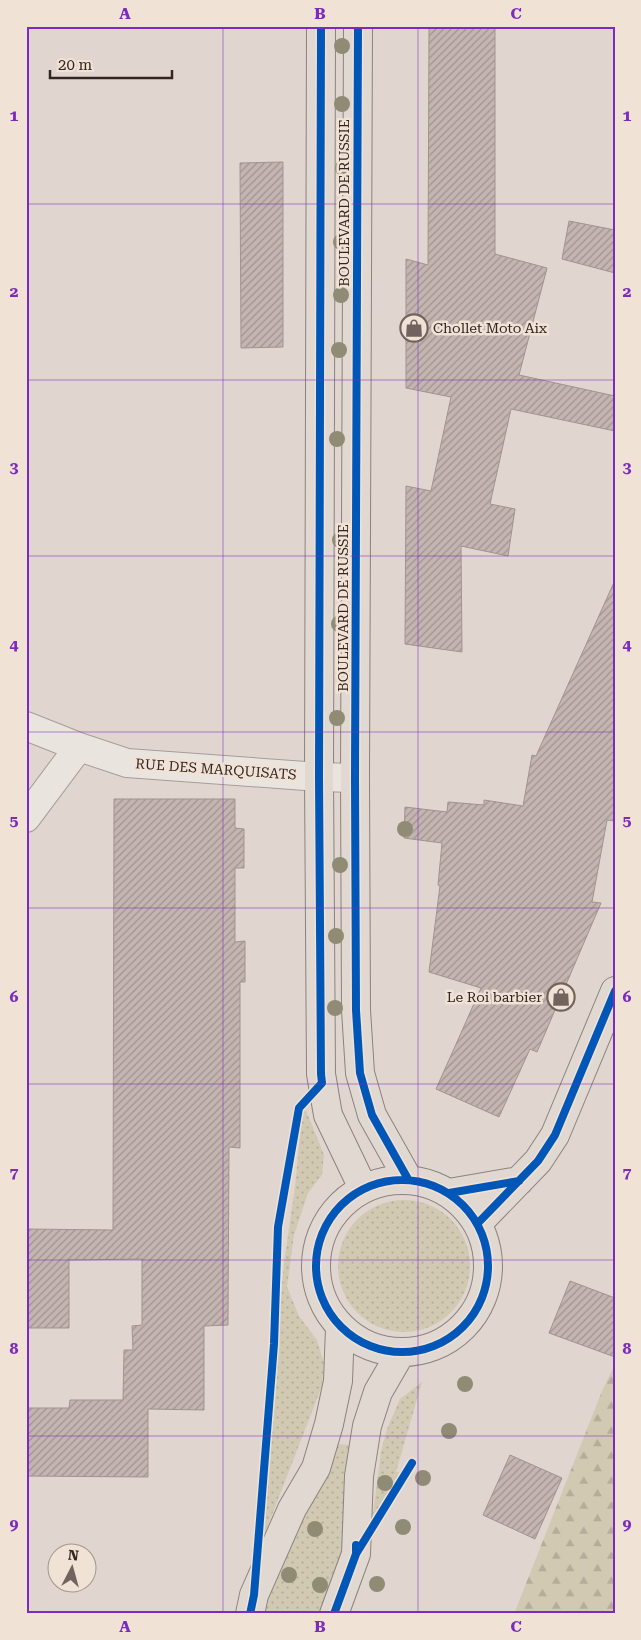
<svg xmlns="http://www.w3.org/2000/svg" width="641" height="1640" font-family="'Roboto Serif',serif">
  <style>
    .grass { fill: url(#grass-dots) }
    .forest { fill: url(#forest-firs) }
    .building { fill: url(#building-hatch); stroke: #a1938f }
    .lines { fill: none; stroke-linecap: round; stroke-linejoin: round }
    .minor-casing { stroke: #a79d97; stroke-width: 30 }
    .major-casing { stroke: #8c827e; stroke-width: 30 }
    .minor { stroke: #eae4df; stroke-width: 28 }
    .major { stroke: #e1d8d2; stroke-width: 28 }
    .cycleway-casing { stroke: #f1e2d6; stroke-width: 11 }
    .cycleway { stroke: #0057b8; stroke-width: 8 }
    .tree { fill: #908b74 }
    .grid { fill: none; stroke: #7b2cbf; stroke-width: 1; stroke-opacity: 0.55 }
    .labels { text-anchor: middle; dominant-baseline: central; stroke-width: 5; stroke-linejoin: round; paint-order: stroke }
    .street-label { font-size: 14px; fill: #342520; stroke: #f1e2d6 }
    .poi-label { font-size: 14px; fill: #342520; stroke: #f1e2d6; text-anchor: start }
    .neatline { fill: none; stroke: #7b2cbf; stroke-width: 2 }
    .grid-label { font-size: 16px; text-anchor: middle; font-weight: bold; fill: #7b2cbf }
  </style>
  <defs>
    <pattern id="grass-dots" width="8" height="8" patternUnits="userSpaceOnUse" patternTransform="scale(1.25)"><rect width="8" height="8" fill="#d2c9b3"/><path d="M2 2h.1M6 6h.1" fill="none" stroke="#b5ac9a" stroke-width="1.8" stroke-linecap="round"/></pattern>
    <pattern id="forest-firs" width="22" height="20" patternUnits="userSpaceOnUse" patternTransform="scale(1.25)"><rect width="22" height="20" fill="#d2c9b3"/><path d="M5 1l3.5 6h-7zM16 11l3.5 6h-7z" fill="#b5ac9a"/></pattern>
    <pattern id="building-hatch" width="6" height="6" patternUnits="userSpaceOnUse" patternTransform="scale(1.25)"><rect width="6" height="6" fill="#c4b5b0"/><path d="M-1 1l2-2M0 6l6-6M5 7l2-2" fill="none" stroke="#a0938f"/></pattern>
  </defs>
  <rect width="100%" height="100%" fill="#e1d6cf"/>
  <!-- grass -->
  <path class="grass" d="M306,1110L324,1155L322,1175L308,1193L294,1235L287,1287L299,1316L317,1340L324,1363L322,1386L263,1538L266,1474L284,1263L295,1187L302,1113Z
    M338 1266a66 66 0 1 1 132 0a66 66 0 1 1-132 0Z
    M422,1382L396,1472L405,1473L377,1523L372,1521L381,1451L387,1429L400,1399Z
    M338,1444L350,1445L345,1555L327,1614H262L282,1554L313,1500Z"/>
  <!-- forest -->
  <path class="forest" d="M615,1364V1614H514L602,1391Z"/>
  <!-- building -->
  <path class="building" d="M429,26H495V254L547,268L519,375L615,396V431L511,409L490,504L515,509L508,556L461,546L462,652L405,644L406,486L431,491L451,397L406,388V259L428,265Z
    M283,162V347L241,348L240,163Z
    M569,221L615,230V273L562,259Z
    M615,580V821L607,820L592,902L601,903L537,1052L530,1049L499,1117L436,1089L481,988L429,972L440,886L438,885L442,843L404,838L405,807L447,812L448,802L484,805V800L523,806L532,755L536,756Z
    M114,799H235V828L244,829V868H235V942L245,941V982H240V1148L229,1147L228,1325L204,1326V1410L148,1409V1477L26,1476V1408H69L70,1400H123L124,1350H133L132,1326L142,1325V1259L69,1260V1328H26V1229L113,1230Z
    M570,1281L615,1298V1357L549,1333Z
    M510,1455L562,1478L535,1539L483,1515Z"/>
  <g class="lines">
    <!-- minor casing -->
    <g class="minor-casing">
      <path id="minor" d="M26,726L79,747
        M26,818L79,747L127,763L319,777L355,778"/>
    </g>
    <!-- major casing -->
    <g class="major-casing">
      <path id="major" d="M321,26L319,777L321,1074L328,1115L363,1188
        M358,26L355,778L356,1010L360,1073L372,1115L408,1179
        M316 1266a86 86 0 1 1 172 0a86 86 0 1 1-172 0Z
        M449,1193L519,1181
        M478,1223L538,1161L555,1135L615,991
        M250,1614L254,1595L292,1509L316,1468L329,1424L338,1381L340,1328
        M334,1614L356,1554L359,1476L367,1426L378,1392L400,1354"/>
    </g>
    <!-- minor -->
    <use href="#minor" class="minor"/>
    <!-- major -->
    <use href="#major" class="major"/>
    <!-- cycleway casing -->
    <g class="cycleway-casing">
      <path id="cycleway" d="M358,26L355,778L356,1010L360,1073L372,1115L408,1179
        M316 1266a86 86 0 1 1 172 0a86 86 0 1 1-172 0Z
        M449,1193L519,1181
        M478,1223L538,1161L555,1135L615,991
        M356,1554L412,1463
        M250,1614L254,1595L274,1344L278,1227L299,1108L322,1083L321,1074L319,777L321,26
        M334,1614L356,1554V1545"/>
    </g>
    <!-- cycleway -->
    <use href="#cycleway" class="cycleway"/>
  </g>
  <!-- trees -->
  <g class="tree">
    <circle cx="342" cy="46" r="8"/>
    <circle cx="342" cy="104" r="8"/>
    <circle cx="343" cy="168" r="8"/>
    <circle cx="341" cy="242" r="8"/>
    <circle cx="341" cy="295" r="8"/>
    <circle cx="339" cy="350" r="8"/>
    <circle cx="337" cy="439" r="8"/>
    <circle cx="340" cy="540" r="8"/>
    <circle cx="339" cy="624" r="8"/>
    <circle cx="337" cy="718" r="8"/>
    <circle cx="405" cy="829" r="8"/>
    <circle cx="340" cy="865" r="8"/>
    <circle cx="336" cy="936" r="8"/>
    <circle cx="335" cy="1008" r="8"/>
    <circle cx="465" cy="1384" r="8"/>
    <circle cx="449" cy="1431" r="8"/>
    <circle cx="423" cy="1478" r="8"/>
    <circle cx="385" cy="1483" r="8"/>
    <circle cx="403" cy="1527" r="8"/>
    <circle cx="315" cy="1529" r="8"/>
    <circle cx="289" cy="1575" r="8"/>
    <circle cx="377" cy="1584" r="8"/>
    <circle cx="320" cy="1585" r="8"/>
  </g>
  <!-- grid -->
  <path class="grid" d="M223,26V1614M418,26V1614M26,204H615M26,380H615M26,556H615M26,732H615M26,908H615M26,1084H615M26,1260H615M26,1436H615"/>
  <!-- icons -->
  <defs>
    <g id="shop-ring" transform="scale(1.4375)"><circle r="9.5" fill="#f1e2d6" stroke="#71635d" stroke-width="1.5"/><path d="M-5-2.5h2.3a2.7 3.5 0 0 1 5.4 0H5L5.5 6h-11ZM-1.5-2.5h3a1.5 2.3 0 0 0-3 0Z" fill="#71635d"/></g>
  </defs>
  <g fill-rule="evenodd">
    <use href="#shop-ring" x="414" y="328"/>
    <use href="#shop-ring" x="561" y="997"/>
  </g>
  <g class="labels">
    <!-- street labels -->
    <g class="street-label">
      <text transform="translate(344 203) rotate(-90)">BOULEVARD DE RUSSIE</text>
      <text transform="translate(343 608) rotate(-90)">BOULEVARD DE RUSSIE</text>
      <text transform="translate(216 769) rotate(4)">RUE DES MARQUISATS</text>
    </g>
    <!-- poi labels -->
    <g class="poi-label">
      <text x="433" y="328">Chollet Moto Aix</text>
      <text x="542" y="997" text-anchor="end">Le Roi barbier</text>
    </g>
  </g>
  <!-- border -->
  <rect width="641" height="1640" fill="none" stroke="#f1e2d6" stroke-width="55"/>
  <!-- north arrow -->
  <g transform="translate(72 1568) rotate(6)"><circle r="24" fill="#f1e2d6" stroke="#a5968d"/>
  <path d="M0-4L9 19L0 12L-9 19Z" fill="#71635d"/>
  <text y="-8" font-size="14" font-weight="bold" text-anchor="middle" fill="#342520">N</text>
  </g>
  <!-- scale -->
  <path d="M50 70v8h122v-8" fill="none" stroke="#342520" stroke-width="2.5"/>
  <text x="58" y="70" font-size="15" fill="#342520" stroke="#f1e2d6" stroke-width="4" paint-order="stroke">20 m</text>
  <rect x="28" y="28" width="586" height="1584" class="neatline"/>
  <g class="grid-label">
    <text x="125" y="19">A</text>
    <text x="320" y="19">B</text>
    <text x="516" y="19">C</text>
    <text x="14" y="121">1</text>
    <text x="627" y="121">1</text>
    <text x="14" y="297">2</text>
    <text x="627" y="297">2</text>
    <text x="14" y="473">3</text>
    <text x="627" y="473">3</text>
    <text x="14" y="650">4</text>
    <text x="627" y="650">4</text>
    <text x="14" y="826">5</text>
    <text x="627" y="826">5</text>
    <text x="14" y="1002">6</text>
    <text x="627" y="1002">6</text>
    <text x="14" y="1178">7</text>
    <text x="627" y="1178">7</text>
    <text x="14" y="1354">8</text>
    <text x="627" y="1354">8</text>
    <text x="14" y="1530">9</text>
    <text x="627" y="1530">9</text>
    <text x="125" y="1632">A</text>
    <text x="320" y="1632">B</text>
    <text x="516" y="1632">C</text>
  </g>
</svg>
